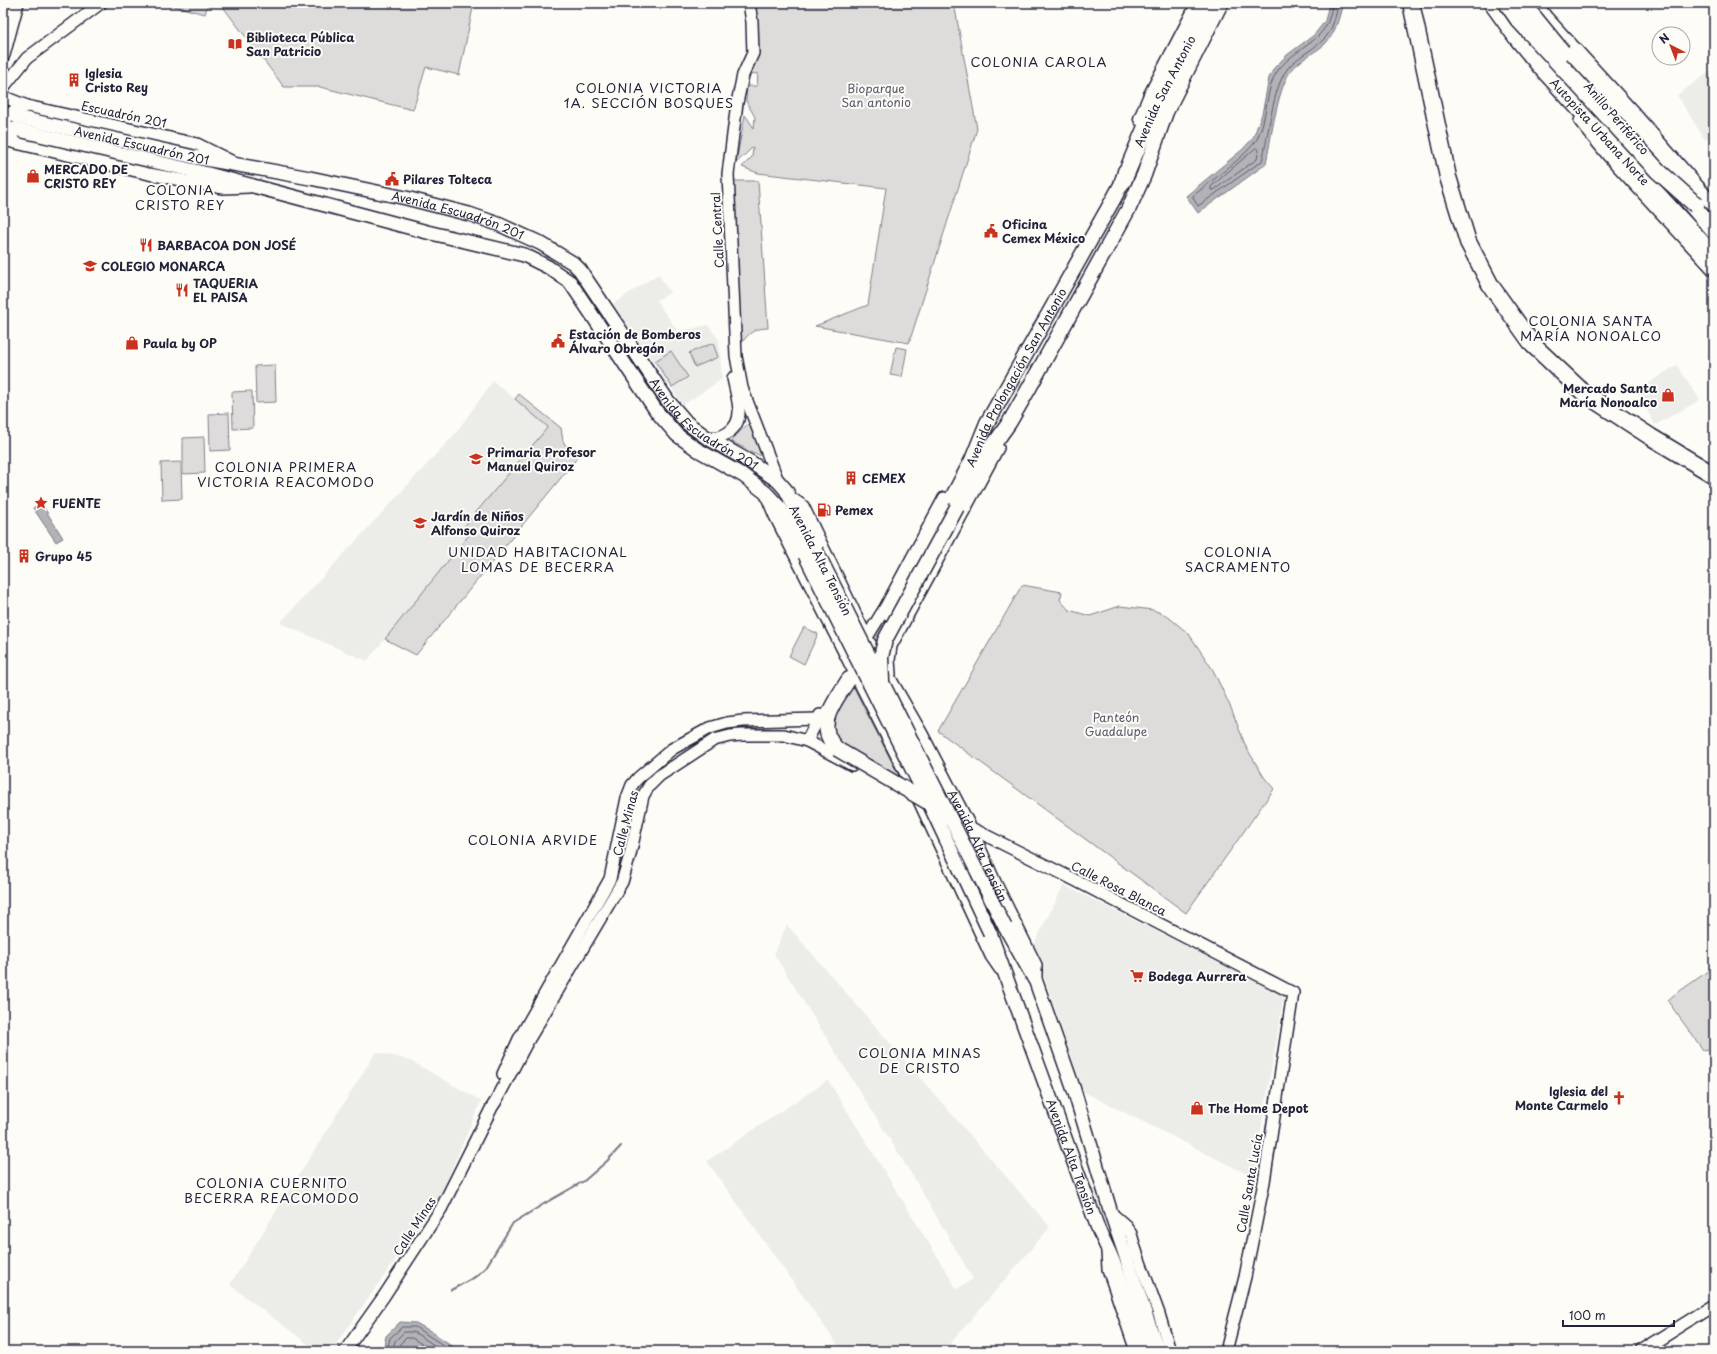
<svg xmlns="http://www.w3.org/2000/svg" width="1717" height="1354" font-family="'Playpen Sans',sans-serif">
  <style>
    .built { fill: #ecece9 }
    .green { fill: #dddcdb; stroke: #807f8b }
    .water { fill: #b2b2b7; stroke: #787885 }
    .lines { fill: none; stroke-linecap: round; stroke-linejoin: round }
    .shore { stroke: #5c5c6d; stroke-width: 1 }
    .stream { stroke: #787885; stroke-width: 2 }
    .primary-tunnel { stroke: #d1d0d1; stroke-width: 14; stroke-dasharray: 14 7; stroke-linecap: butt }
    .tertiary-casing { stroke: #22223b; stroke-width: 14 }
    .secondary-casing { stroke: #22223b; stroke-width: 16 }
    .primary-casing { stroke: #22223b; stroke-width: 17 }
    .motorway-casing { stroke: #22223b; stroke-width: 19 }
    .tertiary { stroke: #fdfcf7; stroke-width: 11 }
    .secondary { stroke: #fdfcf7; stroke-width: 13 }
    .primary { stroke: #fdfcf7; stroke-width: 14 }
    .motorway { stroke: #fdfcf7; stroke-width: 16 }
    .secondary-bridge-casing { stroke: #22223b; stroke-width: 16; stroke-linecap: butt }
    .primary-bridge-casing { stroke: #22223b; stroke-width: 17; stroke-linecap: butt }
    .motorway-bridge-casing { stroke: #22223b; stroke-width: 19; stroke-linecap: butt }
    .secondary-bridge { stroke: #fdfcf7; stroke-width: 13 }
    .primary-bridge { stroke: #fdfcf7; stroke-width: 14 }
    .motorway-bridge { stroke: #fdfcf7; stroke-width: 16 }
    .labels { text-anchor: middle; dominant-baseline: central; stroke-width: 4; stroke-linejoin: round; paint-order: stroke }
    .poi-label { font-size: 12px; font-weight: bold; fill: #22223b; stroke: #fdfcf7; text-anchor: start }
    .park-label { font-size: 12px; fill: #5a5a6b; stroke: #fdfcf7 }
    .street-label { font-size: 12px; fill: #22223b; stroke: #fdfcf7 }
    .neighbourhood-label { font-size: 13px; letter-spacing: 1px; fill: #22223b; stroke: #fdfcf7 }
  </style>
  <rect width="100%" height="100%" fill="#fdfcf7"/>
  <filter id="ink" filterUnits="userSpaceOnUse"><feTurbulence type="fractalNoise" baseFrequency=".025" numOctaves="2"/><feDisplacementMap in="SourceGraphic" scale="8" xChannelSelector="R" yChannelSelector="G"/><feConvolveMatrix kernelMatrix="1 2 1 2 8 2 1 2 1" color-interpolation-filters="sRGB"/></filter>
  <g filter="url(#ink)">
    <!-- built -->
    <path class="built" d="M1714,69V134L1705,140L1677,95Z
      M658,274L670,293L656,300L678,332L708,325L719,340L722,379L683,405L613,304Z
      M1677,365L1700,400L1655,425L1636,391Z
      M493,381L549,427L462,528L469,535L367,661L280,623L455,434Z
      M1064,885L1284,995L1253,1177L1084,1092L1033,946Z
      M787,925L1050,1227L944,1351H842L707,1161L828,1080L957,1289L973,1279L917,1183L774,954Z
      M376,1052L409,1060L481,1101L439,1198L331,1351H317L230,1285Z"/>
    <!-- green -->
    <path class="green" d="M162,3H208L205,14Z
      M220,3H474L459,75L426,67L413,110L320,87H284Z
      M751,3H954L977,129L909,343L815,326L868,305L886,188L758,173L742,167L752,157L753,147L736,163L745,115L754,128L755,117L746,101L747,86H757L758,74L747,73Z
      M734,181H758L768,328C754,328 747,334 740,346Z
      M713,343L718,357L695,367L689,353Z
      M896,347L907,349L902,377L890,375Z
      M671,351L688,377L672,387L655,361Z
      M275,365L276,402L256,403L255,366Z
      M252,391L253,428L233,429L232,392Z
      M519,394L561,428L563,441L566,446L578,457L416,655L385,639L469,535L462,529L548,427L515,399Z
      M229,413L230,450L210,451L209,414Z
      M748,424H750L762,455L761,456L732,442V439Z
      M204,437L205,473L183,474V438Z
      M181,462L182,499L162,500L161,463Z
      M1022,585L1062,592L1060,600L1069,610L1090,616L1120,606L1153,610L1166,615L1189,634L1213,670L1231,708L1246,747L1264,777L1274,789L1186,913L938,731Z
      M804,627L818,634L804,664L789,656Z
      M852,684L901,780L841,745L831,733L833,717Z
      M1714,967V1048L1703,1050L1667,1000Z"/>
    <!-- water -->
    <path class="water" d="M1329,3H1343C1339,17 1336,34 1324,45C1313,54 1299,60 1290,72C1277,91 1271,139 1266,164L1198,213L1186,196L1243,149L1253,138L1262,114L1269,78L1274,68L1287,55L1314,35L1325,21Z
      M41,503L63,538L56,542L33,508Z
      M400,1322L416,1323L432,1332L460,1351H383L386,1336Z"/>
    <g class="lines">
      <!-- shore -->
      <path class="shore" d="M1332,3C1330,42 1299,44 1279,69C1265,85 1268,119 1257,139C1249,154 1208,183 1193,196V198L1198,206L1262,161C1269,135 1272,88 1288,68C1297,57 1311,51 1322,41C1333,32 1335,16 1339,3
        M1256,148L1259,150L1257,159L1214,190H1211V187Z
        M387,1351L390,1338L402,1327H415L452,1351
        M392,1351L395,1341L404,1332H414L443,1351
        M398,1351L400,1344L406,1338H412L433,1351"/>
      <!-- stream -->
      <path class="stream" d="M451,1290L475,1277L486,1267L513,1223L547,1202L584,1181L607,1161L621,1146"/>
      <!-- primary-tunnel -->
      <path class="primary-tunnel" d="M864,655L890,615"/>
      <!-- tertiary casing -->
      <g class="tertiary-casing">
        <g id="tertiary">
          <path d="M749,3L752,22L753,53L743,75L737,103L728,174L736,356L742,388L778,481"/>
          <path d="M3,88L27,58L101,3"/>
          <path d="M3,95L9,99L27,106L197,144L231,161"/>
          <path d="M3,140L149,174L223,188L249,187"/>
          <path d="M15,142L5,130C6,113 11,110 27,106"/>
          <path d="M706,437C722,440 739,430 739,412C739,401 735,389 733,378"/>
          <path d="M767,497L775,516L913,788L991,956L1000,969"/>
          <path id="s1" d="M790,497L803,506L867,638L922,734L971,828L995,882L1036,965V982"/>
          <path d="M864,642L885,608L944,498"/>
          <path d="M890,674L889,660L891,646L998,448"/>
          <path d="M807,741L820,715"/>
          <path d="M925,784L944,777"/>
          <path d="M928,819L971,828L1067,876L1293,993L1264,1182L1245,1277L1226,1351"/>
          <path d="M503,1074L519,1039L610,879L627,798L632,785L638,778L672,749L710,728L727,723L743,721L818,719"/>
          <path d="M1111,1213L1126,1226L1131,1234L1136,1251L1159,1314L1170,1351"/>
          <path d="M1107,1251L1108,1269L1136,1351"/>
          <path d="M345,1351L384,1296L441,1209L492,1107L496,1101L526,1044L622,882L630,855L643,796L649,786L659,776L714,740L730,736L742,735H784L807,741L852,765"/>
          <path d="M1641,1351L1714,1305"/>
        </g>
      </g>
      <!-- secondary casing -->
      <g class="secondary-casing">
        <g id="secondary">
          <path d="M1535,3L1546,18L1633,113L1714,206"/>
          <path d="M3,55L17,3"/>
          <path id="s2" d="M17,117L194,157L310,178L406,198L469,214L498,224L540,243L573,263L580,270L668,401L687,423L706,437L752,463L778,481L786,490L816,550"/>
          <path d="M1581,121L1608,154L1714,269"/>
          <path d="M14,129L208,174L427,232L524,255L548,267L570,282L657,412L677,435L698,450L744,476L766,493L781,509L805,555"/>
          <path d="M1005,927L1036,982L1074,1090L1111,1213L1158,1351"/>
          <path id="s3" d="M990,933L1099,1231C1119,1269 1131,1311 1145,1351"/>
        </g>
      </g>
      <!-- primary casing -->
      <g class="primary-casing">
        <g id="primary">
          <path d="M1141,119L1151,95L1199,3"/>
          <path d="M963,496L989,451L1009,423L1028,390L1129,208L1144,175L1166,112L1221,3"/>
          <path id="s4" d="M890,615L972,460L987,423L1114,198L1123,181L1125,171"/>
          <path d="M837,749C813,725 835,702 849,679"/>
        </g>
      </g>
      <!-- motorway casing -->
      <g class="motorway-casing">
        <g id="motorway">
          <path d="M1411,3L1448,177L1468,242L1491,286L1533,345L1585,394L1651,437L1714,475"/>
          <path id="s5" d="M1492,3L1517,38L1540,66L1714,256"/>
          <path d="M1553,43L1591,87"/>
          <path d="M1588,75L1626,125L1665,164L1683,188"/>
          <path id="s6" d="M1123,181L1154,108L1209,3"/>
          <path d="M1684,196L1714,231"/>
        </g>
      </g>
      <!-- tertiary -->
      <use href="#tertiary" class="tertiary"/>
      <!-- secondary -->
      <use href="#secondary" class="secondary"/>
      <!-- primary -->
      <use href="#primary" class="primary"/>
      <!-- motorway -->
      <use href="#motorway" class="motorway"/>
      <!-- secondary-bridge casing -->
      <g class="secondary-bridge-casing">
        <path id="secondary-bridge" d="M816,550L1005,927
          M805,555L929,803L990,933"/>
      </g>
      <!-- primary-bridge casing -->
      <g class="primary-bridge-casing">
        <path id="primary-bridge" d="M882,681L881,657L885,640L957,507
          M837,749L929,803"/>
      </g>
      <!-- motorway-bridge casing -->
      <g class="motorway-bridge-casing">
        <path id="motorway-bridge" d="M1507,3L1518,19L1658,171L1696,205
          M1522,3L1562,52"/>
      </g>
      <!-- secondary-bridge -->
      <use href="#secondary-bridge" class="secondary-bridge"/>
      <!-- primary-bridge -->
      <use href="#primary-bridge" class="primary-bridge"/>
      <!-- motorway-bridge -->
      <use href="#motorway-bridge" class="motorway-bridge"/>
    </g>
  </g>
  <!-- icons -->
  <defs>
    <g id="library-bare" transform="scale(1.08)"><path d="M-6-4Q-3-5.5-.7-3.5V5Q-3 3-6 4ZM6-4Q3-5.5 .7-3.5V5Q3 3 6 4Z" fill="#c8321e" stroke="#fdfcf7" stroke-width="2.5" paint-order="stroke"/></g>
    <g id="building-bare" transform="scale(1.08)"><path d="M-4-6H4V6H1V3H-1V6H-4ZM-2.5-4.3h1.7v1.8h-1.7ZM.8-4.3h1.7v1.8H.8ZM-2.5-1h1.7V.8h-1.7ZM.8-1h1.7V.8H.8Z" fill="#c8321e" stroke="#fdfcf7" stroke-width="2.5" paint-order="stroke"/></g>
    <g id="shop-bare" transform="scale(1.08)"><path d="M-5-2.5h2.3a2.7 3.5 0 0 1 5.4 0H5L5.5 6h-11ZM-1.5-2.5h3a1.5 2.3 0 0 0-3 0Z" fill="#c8321e" stroke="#fdfcf7" stroke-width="2.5" paint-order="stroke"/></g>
    <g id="civic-bare" transform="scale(1.08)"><path d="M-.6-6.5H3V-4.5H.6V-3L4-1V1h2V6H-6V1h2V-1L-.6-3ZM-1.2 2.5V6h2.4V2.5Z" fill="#c8321e" stroke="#fdfcf7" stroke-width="2.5" paint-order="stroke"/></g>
    <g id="restaurant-bare" transform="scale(1.08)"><path d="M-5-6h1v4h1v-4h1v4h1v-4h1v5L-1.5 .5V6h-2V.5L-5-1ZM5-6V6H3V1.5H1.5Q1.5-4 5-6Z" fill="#c8321e" stroke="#fdfcf7" stroke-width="2.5" paint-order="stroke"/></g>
    <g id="school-bare" transform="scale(1.08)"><path d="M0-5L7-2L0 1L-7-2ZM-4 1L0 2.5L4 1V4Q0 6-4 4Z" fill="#c8321e" stroke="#fdfcf7" stroke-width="2.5" paint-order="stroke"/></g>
    <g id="sight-bare" transform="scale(1.08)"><path d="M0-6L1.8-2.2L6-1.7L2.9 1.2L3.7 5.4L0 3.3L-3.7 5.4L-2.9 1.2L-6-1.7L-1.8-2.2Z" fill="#c8321e" stroke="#fdfcf7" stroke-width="2.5" paint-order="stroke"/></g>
    <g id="fuel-bare" transform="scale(1.08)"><path d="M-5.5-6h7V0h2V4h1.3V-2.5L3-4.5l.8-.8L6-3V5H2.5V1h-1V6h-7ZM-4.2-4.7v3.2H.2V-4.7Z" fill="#c8321e" stroke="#fdfcf7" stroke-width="2.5" paint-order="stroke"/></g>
    <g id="supermarket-bare" transform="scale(1.08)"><path d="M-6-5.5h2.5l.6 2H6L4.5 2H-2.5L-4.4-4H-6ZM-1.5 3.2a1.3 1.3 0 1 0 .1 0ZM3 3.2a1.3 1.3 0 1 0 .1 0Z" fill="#c8321e" stroke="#fdfcf7" stroke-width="2.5" paint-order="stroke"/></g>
    <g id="church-bare" transform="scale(1.08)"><path d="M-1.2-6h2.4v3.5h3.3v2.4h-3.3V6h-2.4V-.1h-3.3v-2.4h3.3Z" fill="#c8321e" stroke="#fdfcf7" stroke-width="2.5" paint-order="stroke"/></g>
  </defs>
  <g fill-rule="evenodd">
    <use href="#library-bare" x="235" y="44"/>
    <use href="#building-bare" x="74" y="80"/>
    <use href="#shop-bare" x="33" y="176"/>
    <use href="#civic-bare" x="392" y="179"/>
    <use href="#civic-bare" x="991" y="231"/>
    <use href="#restaurant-bare" x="146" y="245"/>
    <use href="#school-bare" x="90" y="266"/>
    <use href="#restaurant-bare" x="182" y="290"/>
    <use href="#civic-bare" x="558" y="341"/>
    <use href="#shop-bare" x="132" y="343"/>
    <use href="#shop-bare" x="1668" y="395"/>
    <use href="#school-bare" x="476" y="459"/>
    <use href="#building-bare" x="851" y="478"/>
    <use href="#sight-bare" x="41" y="503"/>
    <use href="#fuel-bare" x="824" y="510"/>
    <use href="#school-bare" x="420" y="523"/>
    <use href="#building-bare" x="24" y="556"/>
    <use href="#supermarket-bare" x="1137" y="976"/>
    <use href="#church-bare" x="1619" y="1098"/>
    <use href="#shop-bare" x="1197" y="1108"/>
  </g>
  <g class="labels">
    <!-- poi labels -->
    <g class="poi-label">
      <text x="246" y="37">Biblioteca Pública<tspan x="246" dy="14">San Patricio</tspan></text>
      <text x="85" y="73">Iglesia<tspan x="85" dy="14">Cristo Rey</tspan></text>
      <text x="44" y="169">MERCADO DE<tspan x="44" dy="14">CRISTO REY</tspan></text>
      <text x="403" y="179">Pilares Tolteca</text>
      <text x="1002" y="224">Oficina<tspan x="1002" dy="14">Cemex México</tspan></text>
      <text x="157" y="245">BARBACOA DON JOSÉ</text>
      <text x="101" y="266">COLEGIO MONARCA</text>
      <text x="193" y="283">TAQUERIA<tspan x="193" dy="14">EL PAISA</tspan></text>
      <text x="569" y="334">Estación de Bomberos<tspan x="569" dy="14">Álvaro Obregón</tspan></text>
      <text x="143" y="343">Paula by OP</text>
      <text x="1657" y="388" text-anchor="end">Mercado Santa<tspan x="1657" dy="14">María Nonoalco</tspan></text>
      <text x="487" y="452">Primaria Profesor<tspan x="487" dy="14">Manuel Quiroz</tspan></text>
      <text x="862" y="478">CEMEX</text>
      <text x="52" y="503">FUENTE</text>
      <text x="835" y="510">Pemex</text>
      <text x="431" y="516">Jardín de Niños<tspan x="431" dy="14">Alfonso Quiroz</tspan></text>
      <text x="35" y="556">Grupo 45</text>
      <text x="1148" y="976">Bodega Aurrera</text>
      <text x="1608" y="1091" text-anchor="end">Iglesia del<tspan x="1608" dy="14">Monte Carmelo</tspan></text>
      <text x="1208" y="1108">The Home Depot</text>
    </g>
    <!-- park labels -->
    <g class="park-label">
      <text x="876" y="88">Bioparque<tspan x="876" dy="14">San antonio</tspan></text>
      <text x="1116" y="717">Panteón<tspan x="1116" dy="14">Guadalupe</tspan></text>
    </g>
    <!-- street labels -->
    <g class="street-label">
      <text stroke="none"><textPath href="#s6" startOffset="99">Avenida San Antonio</textPath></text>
      <text transform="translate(124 114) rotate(12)">Escuadrón 201</text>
      <text transform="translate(1617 118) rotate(49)">Anillo Periférico</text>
      <text stroke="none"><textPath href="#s5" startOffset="168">Autopista Urbana Norte</textPath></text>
      <text stroke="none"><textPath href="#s2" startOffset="128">Avenida Escuadrón 201</textPath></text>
      <text stroke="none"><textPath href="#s2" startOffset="452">Avenida Escuadrón 201</textPath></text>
      <text transform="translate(717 230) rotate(-93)">Calle Central</text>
      <text stroke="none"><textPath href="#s4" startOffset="269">Avenida Prolongación San Antonio</textPath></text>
      <text stroke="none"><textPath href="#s2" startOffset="788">Avenida Escuadrón 201</textPath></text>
      <text transform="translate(821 560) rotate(63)">Avenida Alta Tensión</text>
      <text transform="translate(625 823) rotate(-75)">Calle Minas</text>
      <text stroke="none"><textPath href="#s1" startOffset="398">Avenida Alta Tensión</textPath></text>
      <text transform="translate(1119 888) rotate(27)">Calle Rosa Blanca</text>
      <text stroke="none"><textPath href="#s3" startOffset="238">Avenida Alta Tensión</textPath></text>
      <text transform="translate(1249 1183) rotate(-80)">Calle Santa Lucía</text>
      <text transform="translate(414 1226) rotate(-57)">Calle Minas</text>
    </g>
    <!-- neighbourhood labels -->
    <g class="neighbourhood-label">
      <text x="1039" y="61">COLONIA CAROLA</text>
      <text x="649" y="87">COLONIA VICTORIA<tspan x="649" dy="15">1A. SECCIÓN BOSQUES</tspan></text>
      <text x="180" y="189">COLONIA<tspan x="180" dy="15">CRISTO REY</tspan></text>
      <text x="1591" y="320">COLONIA SANTA<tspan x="1591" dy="15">MARÍA NONOALCO</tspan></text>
      <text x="286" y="466">COLONIA PRIMERA<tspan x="286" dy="15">VICTORIA REACOMODO</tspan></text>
      <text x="538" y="551">UNIDAD HABITACIONAL<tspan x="538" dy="15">LOMAS DE BECERRA</tspan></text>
      <text x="1238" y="551">COLONIA<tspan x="1238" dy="15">SACRAMENTO</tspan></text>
      <text x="533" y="839">COLONIA ARVIDE</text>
      <text x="920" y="1052">COLONIA MINAS<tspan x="920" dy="15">DE CRISTO</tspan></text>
      <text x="272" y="1182">COLONIA CUERNITO<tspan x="272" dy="15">BECERRA REACOMODO</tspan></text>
    </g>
  </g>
  <!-- margin -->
  <rect width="1717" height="1354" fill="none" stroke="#fdfcf7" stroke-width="16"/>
  <rect x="8" y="8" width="1701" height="1338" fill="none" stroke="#22223b" stroke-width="1.5" filter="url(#ink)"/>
  <!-- north arrow -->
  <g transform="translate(1671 46) rotate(318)"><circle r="19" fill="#fdfcf7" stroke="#a5a5ac"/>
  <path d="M0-3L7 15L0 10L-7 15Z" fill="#c8321e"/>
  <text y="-6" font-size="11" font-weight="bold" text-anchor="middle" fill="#22223b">N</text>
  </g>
  <!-- scale -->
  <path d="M1563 1320v6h111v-6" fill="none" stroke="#22223b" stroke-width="2"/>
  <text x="1569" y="1320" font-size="12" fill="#22223b" stroke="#fdfcf7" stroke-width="3" paint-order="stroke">100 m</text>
</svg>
